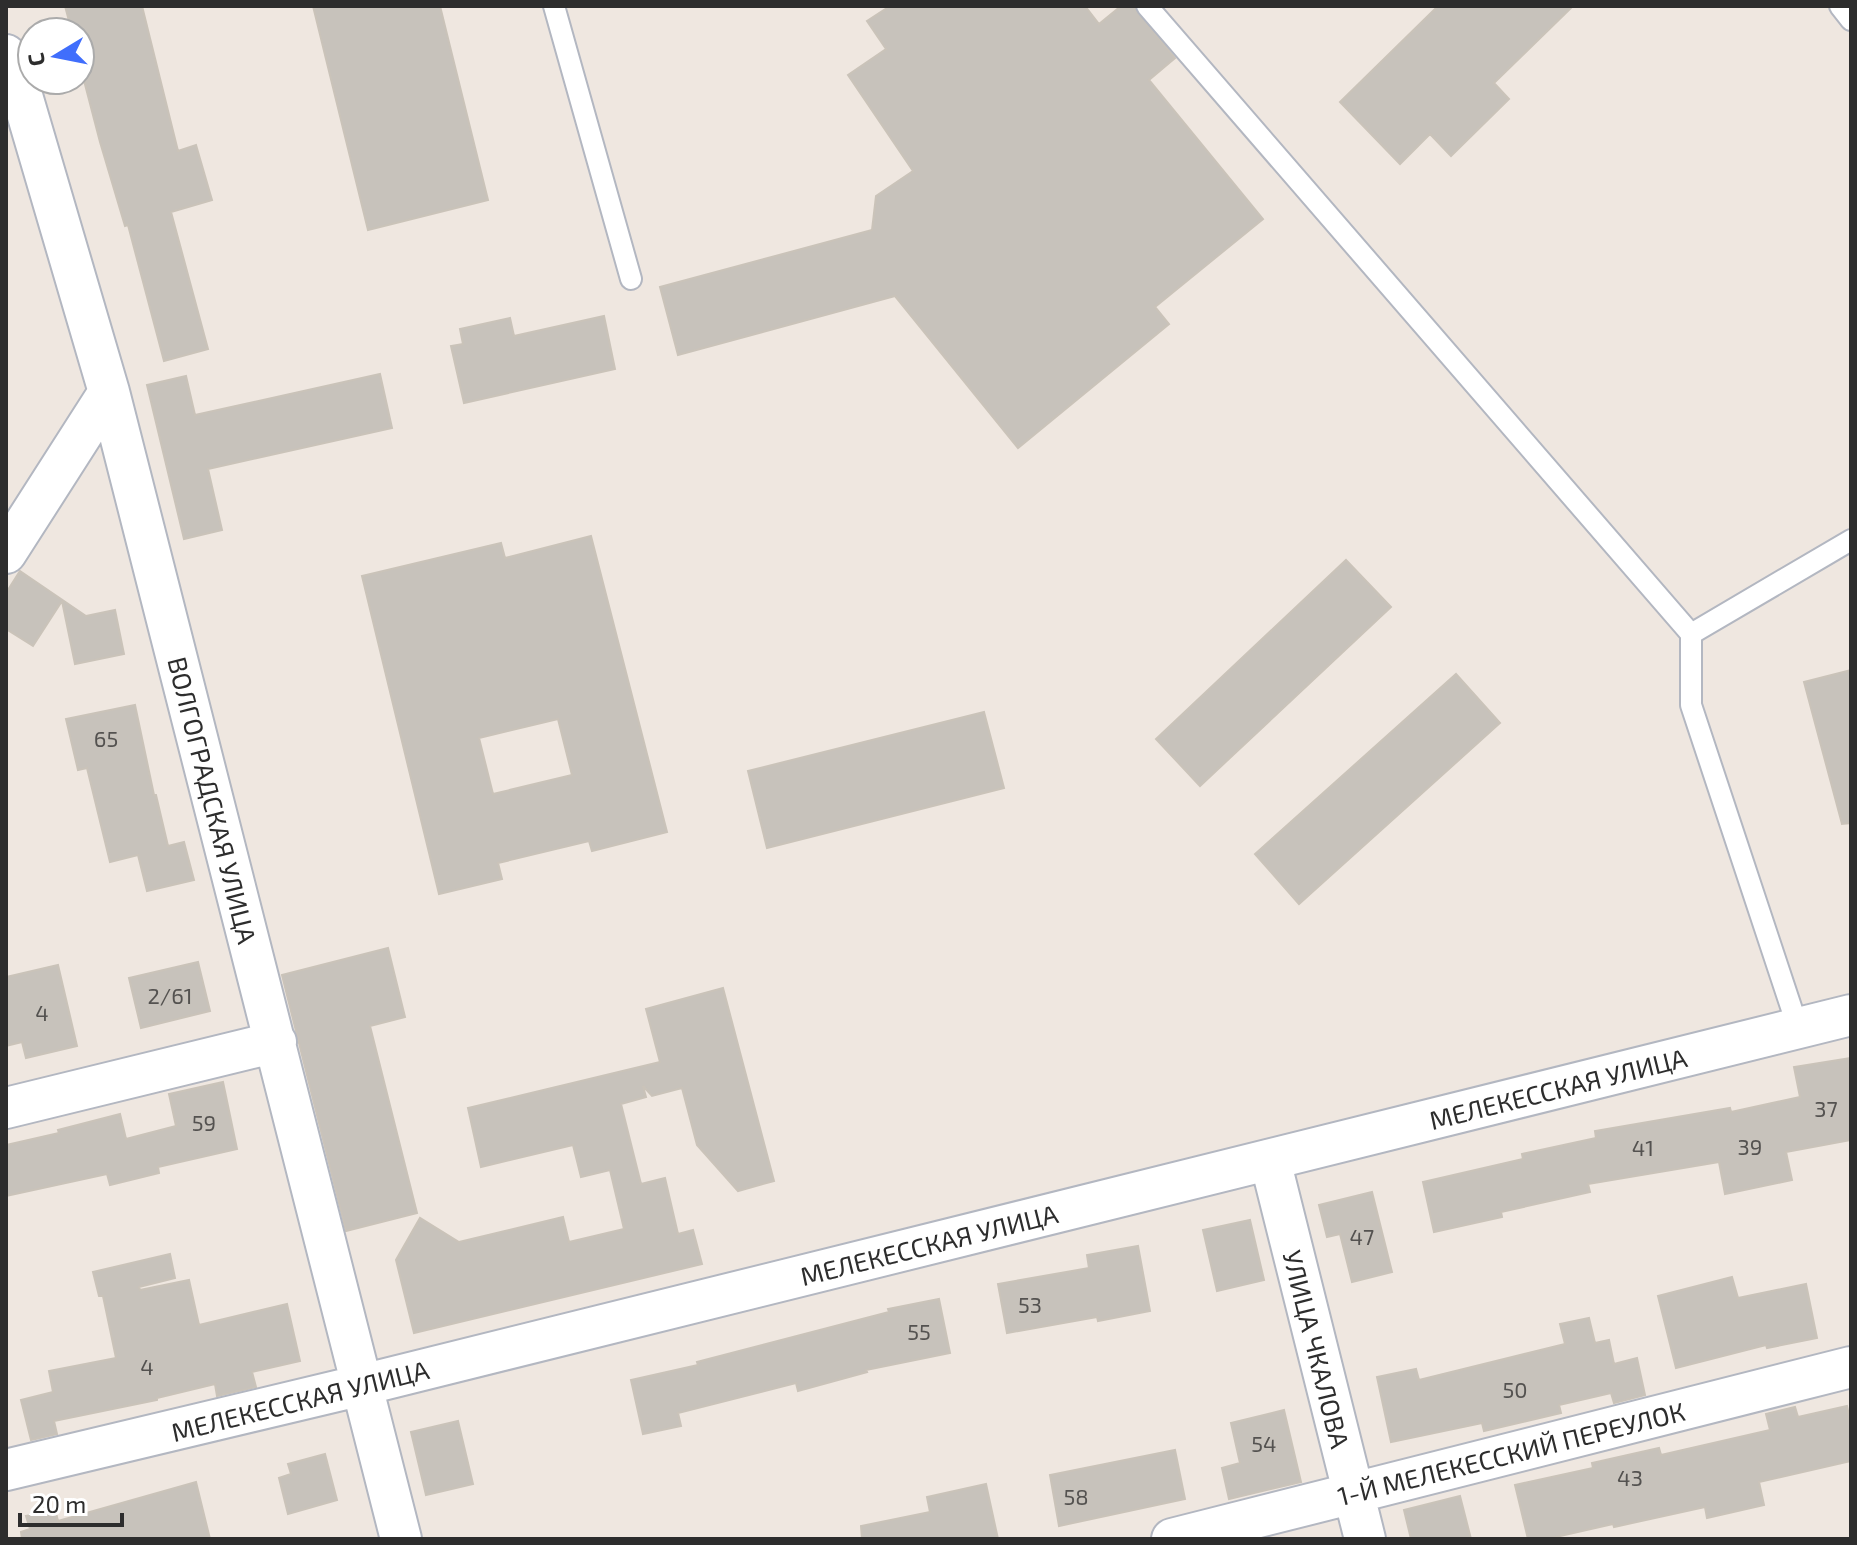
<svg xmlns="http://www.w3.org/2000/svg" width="1857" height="1545" font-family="'Exo 2',sans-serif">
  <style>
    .building { fill: #c7c2bb; stroke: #cac3b9; stroke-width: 2; fill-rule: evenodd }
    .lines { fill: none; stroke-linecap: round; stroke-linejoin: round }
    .service-casing { stroke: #b3b7c1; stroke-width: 24 }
    .minor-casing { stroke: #b3b7c1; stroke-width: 44 }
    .service { stroke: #fff; stroke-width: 20 }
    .minor { stroke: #fff; stroke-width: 40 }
    .labels { text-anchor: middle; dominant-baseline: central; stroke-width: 6; stroke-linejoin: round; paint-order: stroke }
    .number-label { font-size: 22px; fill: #545250 }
    .street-label { font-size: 26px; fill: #2d2d2d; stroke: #fff }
  </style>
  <rect width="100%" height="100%" fill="#efe7e0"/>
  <!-- building -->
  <path class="building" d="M65,6H142L178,151L196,145L212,200L171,212L208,349L164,361L128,225L125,226L100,142L80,65V32H72Z
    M313,6H440L488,200L368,230Z
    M890,6H1085L1099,24L1121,6H1133L1175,58L1149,80L1263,219L1155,307L1169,324L1018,448L895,296L678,355L660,287L872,230L876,196L913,171L848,75L886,49L867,21Z
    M1438,6H1573L1494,83L1509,99L1451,156L1430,134L1400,164L1340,102Z
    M604,316L615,369L464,403L451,346L463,344L460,329L510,318L514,336Z
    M380,374L392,428L208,469L222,530L184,539L147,385L186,376L195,415Z
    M591,536L667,832L592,851L589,841L498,863L502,879L439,894L362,576L501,543L505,558ZM558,719L572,775L493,794L479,738Z
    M1346,560L1391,607L1200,786L1156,739Z
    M20,571L86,616L115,610L124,654L75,664L62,601L33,646L6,629V593Z
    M1851,670V823L1842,824L1804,682Z
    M1456,674L1500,723L1299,904L1255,854Z
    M135,705L154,795H156L168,846L184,842L194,880L147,891L138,855L110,862L87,768L78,770L66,719Z
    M984,712L1004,788L767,848L748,771Z
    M388,948L405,1017L370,1026L417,1213L346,1231L282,975Z
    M198,962L210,1011L141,1028L129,978Z
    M58,965L77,1046L26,1058L22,1042L6,1046V977Z
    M723,988L774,1181L738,1191L697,1145L682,1088L652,1096L643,1086L646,1097L621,1104L641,1184L665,1178L678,1234L693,1230L702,1264L414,1333L396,1260L420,1218L459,1242L563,1217L569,1242L624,1229L610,1170L581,1177L573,1145L481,1167L468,1108L660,1062L646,1009Z
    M1851,1058V1140L1786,1152L1792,1180L1725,1194L1719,1162L1588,1184L1590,1192L1501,1212L1502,1217L1434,1232L1423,1182L1523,1159L1522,1154L1596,1138L1595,1131L1730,1108L1731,1112L1800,1097L1794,1067Z
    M223,1082L237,1149L158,1167L159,1173L110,1185L107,1174L6,1196V1145L59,1133L58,1130L120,1114L126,1139L176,1126L169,1094Z
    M1372,1192L1392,1272L1352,1282L1340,1234L1327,1237L1319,1205Z
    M1250,1220L1264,1280L1217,1291L1203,1230Z
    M1138,1246L1150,1311L1098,1321L1097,1317L1007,1333L998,1284L1089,1268L1087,1255Z
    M170,1254L175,1278L139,1287L140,1290L189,1280L199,1325L287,1304L300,1361L252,1372L256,1387L217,1396L215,1384L157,1398V1400L54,1421L57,1434L31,1440L21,1400L53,1392L49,1371L116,1358L103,1296H99L93,1272Z
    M1732,1277L1738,1298L1806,1284L1817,1338L1767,1348L1766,1345L1676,1368L1658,1296Z
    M939,1299L950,1353L866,1370L867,1372L798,1391L796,1383L678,1413L681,1426L643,1434L631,1380L698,1365L697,1362L889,1312L888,1309Z
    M1589,1318L1595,1343L1609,1340L1614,1364L1637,1358L1645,1395L1614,1403L1611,1393L1559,1405L1561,1413L1484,1431L1482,1423L1391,1442L1377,1377L1416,1369L1419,1380L1565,1344L1560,1324Z
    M1847,1406L1851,1424V1461L1759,1482L1764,1505L1707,1518L1705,1507L1614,1527L1613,1524L1547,1539H1528L1515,1485L1593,1468L1592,1463L1659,1448L1661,1455L1770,1430L1766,1414L1795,1407L1798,1417Z
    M1284,1410L1301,1482L1229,1499L1222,1468L1240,1463L1231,1423Z
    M458,1421L473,1484L426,1495L411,1432Z
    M1175,1450L1185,1499L1059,1526L1050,1475Z
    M325,1454L337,1500L288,1514L279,1478L291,1474L288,1464Z
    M196,1482L210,1539H22L21,1532L30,1529L26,1516L55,1509L58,1521Z
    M986,1484L998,1539H862L861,1526L930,1512L927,1497Z
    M1460,1496L1471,1539H1411L1404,1510Z"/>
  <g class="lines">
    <!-- service casing -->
    <g class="service-casing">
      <path id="service" d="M554,6L631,279
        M1147,6L1691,634
        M1840,6L1851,20
        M1798,1028L1691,705V634L1851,540"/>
    </g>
    <!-- minor casing -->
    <g class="minor-casing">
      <path id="minor" d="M6,55L13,65L109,392L401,1539
        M6,553L109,392
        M6,1108L276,1042
        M1270,1160L1365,1539
        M6,1470L362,1385L1851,1015
        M1172,1539L1851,1367"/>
    </g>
    <!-- service -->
    <use href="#service" class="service"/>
    <!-- minor -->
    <use href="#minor" class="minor"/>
  </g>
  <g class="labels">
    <!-- number labels -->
    <g class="number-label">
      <text x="106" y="738">65</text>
      <text x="170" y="995">2/61</text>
      <text x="42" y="1012">4</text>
      <text x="1826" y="1108">37</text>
      <text x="204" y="1122">59</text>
      <text x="1750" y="1146">39</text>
      <text x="1643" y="1147">41</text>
      <text x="1362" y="1236">47</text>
      <text x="1030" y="1304">53</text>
      <text x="919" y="1331">55</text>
      <text x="147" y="1366">4</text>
      <text x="1515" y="1389">50</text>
      <text x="1264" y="1443">54</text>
      <text x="1630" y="1477">43</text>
      <text x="1076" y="1496">58</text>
    </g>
    <!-- street labels -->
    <g class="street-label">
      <text transform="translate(213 800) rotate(76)">ВОЛГОГРАДСКАЯ УЛИЦА</text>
      <text transform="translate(1558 1088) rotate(-14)">МЕЛЕКЕССКАЯ УЛИЦА</text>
      <text transform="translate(929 1244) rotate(-14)">МЕЛЕКЕССКАЯ УЛИЦА</text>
      <text transform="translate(1317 1349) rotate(76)">УЛИЦА ЧКАЛОВА</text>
      <text transform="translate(300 1400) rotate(-14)">МЕЛЕКЕССКАЯ УЛИЦА</text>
      <text transform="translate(1511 1453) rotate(-14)">1-Й МЕЛЕКЕССКИЙ ПЕРЕУЛОК</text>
    </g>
  </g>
  <!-- border -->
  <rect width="1857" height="1545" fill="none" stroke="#2d2d2d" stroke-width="16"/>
  <!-- north arrow -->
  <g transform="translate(56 56) rotate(260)"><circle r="38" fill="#ffffff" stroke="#ababab" stroke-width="2"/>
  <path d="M0-6L14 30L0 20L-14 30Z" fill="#406efc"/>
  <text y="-12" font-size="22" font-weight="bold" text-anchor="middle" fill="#2d2d2d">С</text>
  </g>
  <!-- scale -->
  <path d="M20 1513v12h102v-12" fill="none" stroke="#2d2d2d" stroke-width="4"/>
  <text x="32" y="1513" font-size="24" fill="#2d2d2d" stroke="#ffffff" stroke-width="6" paint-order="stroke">20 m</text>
</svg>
